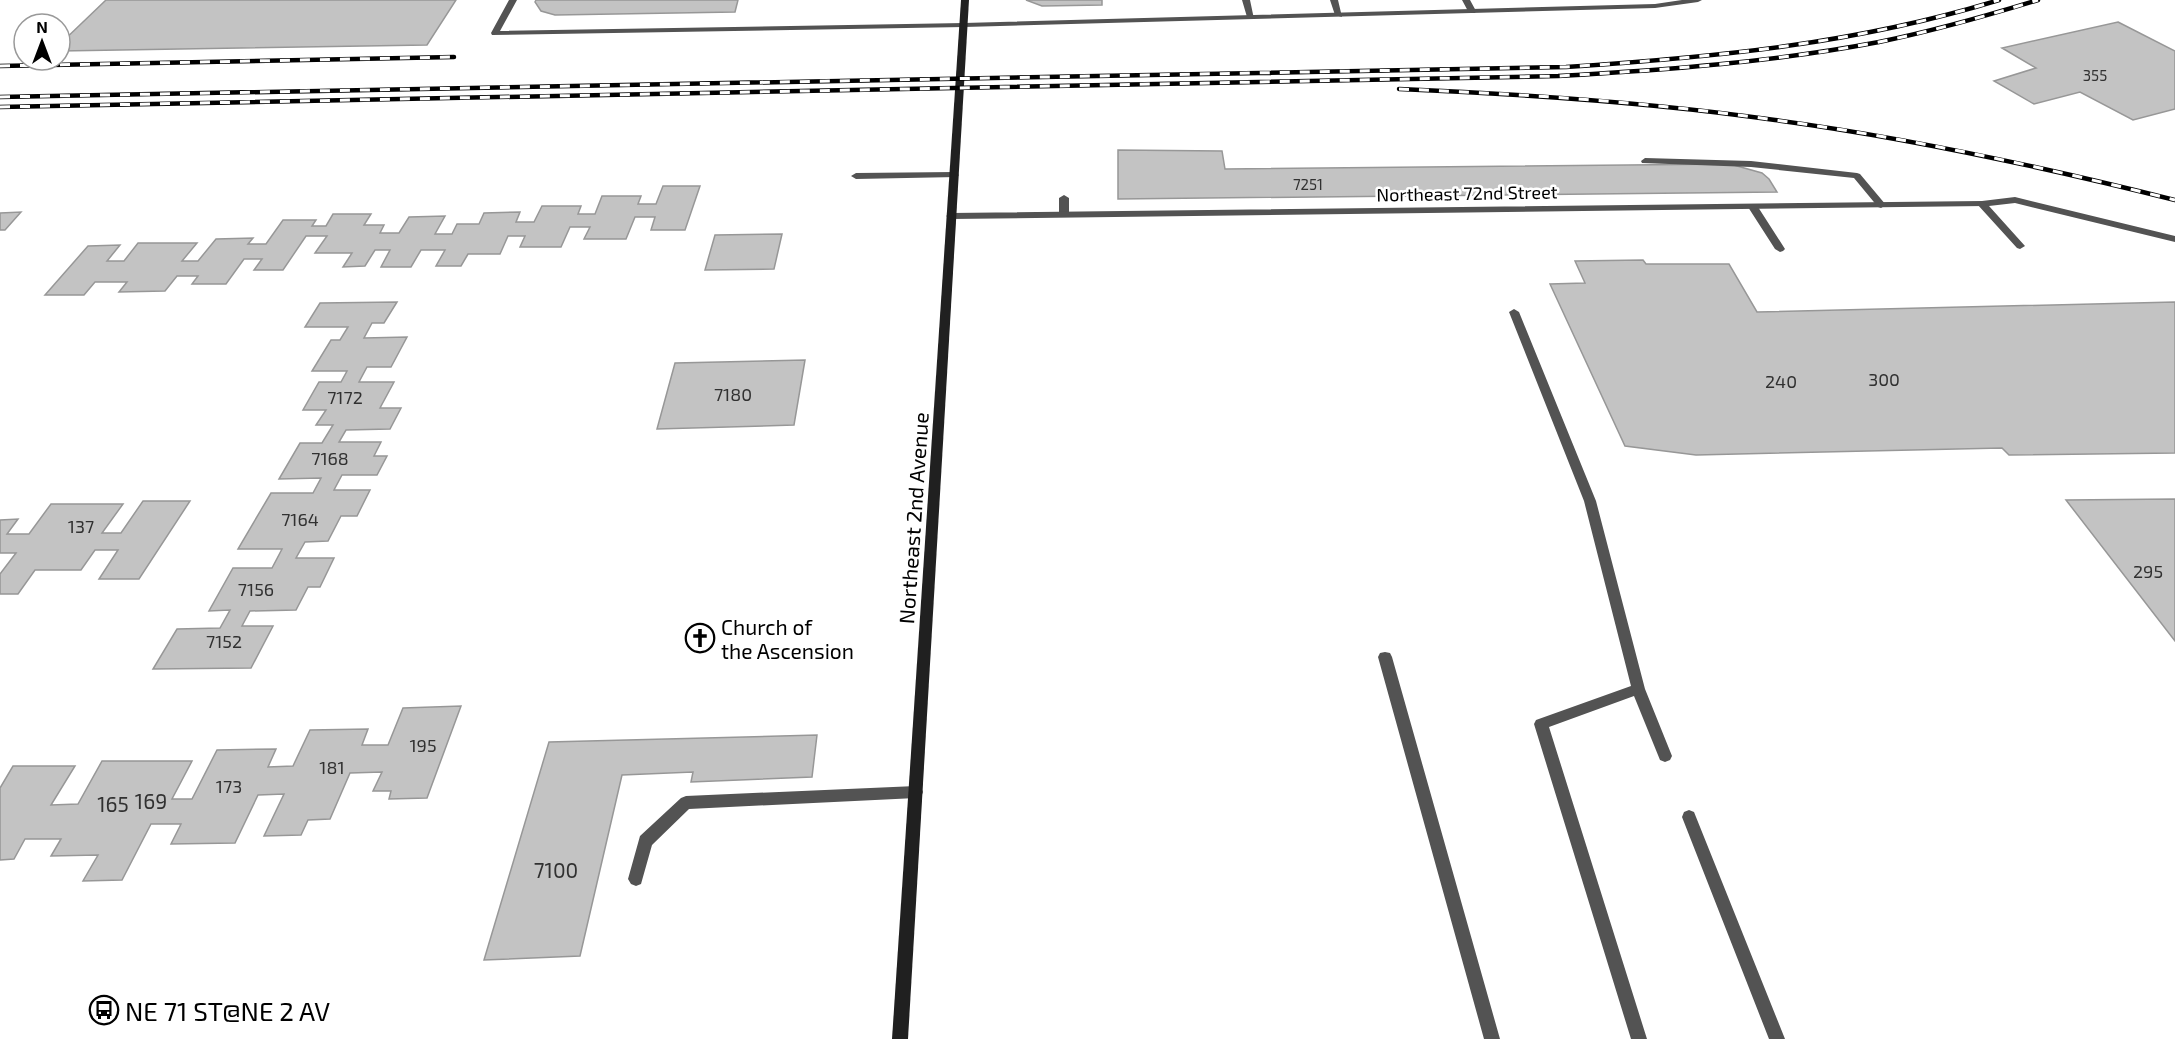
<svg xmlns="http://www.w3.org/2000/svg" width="2175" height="1039" font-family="'Exo 2',sans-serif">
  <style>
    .building { fill: #c3c3c3; stroke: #979797; stroke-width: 1.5 }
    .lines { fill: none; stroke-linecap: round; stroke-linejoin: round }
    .lane { fill: #535353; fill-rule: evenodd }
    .street { fill: #535353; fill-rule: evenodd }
    .secondary { fill: #202020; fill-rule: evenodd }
    .rail-casing { stroke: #000; stroke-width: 4.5 }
    .rail { stroke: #fff; stroke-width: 3; stroke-dasharray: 10; stroke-linecap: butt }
    .labels { text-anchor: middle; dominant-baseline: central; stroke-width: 5; stroke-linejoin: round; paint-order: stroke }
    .far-number-label { font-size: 15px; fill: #313131 }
    .far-street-label { font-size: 18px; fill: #000; stroke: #fff }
    .number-label { font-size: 18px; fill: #313131 }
    .street-label { font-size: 21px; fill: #000; stroke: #fff }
    .poi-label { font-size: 21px; fill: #000; stroke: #fff; text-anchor: start }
    .near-number-label { font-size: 21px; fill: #313131 }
    .near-poi-label { font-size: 26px; fill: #000; stroke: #fff; text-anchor: start }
  </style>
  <rect width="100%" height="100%" fill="#fff"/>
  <!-- building -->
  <path class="building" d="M106,0H456L427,45L60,51V44Z
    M536,0H738L735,12L555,15L541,11L535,2Z
    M1026,0H1102V5L1042,6Z
    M2118,22L2175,51V109L2133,120L2080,92L2034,104L1994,81L2036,68L2002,48Z
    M1118,150L1222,151L1225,169L1730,164L1762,173L1769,179L1777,192L1118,199Z
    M663,186H700L685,230H651L655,217H635L626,239H584L590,227H570L561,247H520L525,236H508L500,254H468L461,266H436L445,250H421L411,267H381L390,250H375L365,266L343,267L352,253H315L327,236H306L283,270H254L262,259H244L226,284H192L198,276H177L165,291L119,292L127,282H95L84,295H45L88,246L120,245L107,261H124L138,243H197L182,261H198L216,239L253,238L248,244H266L283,220H316L312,226H326L333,214H371L364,225H384L380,233H399L409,217L445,216L435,234H452L457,224H479L484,213L520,212L516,222H534L542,206H581L578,214H595L602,196H641L638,204H656Z
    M21,212L5,230H0V213Z
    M782,234L774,269L705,270L715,235Z
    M1643,260L1646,264H1729L1757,312L2175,302V453L2009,455L2002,448L1696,455L1625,446L1550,284L1585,283L1575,261Z
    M397,302L384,323H372L364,338L407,337L391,367H367L359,382H394L380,408H401L390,429L346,430L339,442H381L374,456H387L377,475H342L334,490H370L357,516H341L328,541L305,542L296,558H334L320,587H308L296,610L250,611L242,626H273L251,668L153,669L177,629L220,628L230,610L209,611L233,568H272L282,549H238L271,493H313L321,478L279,479L300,443H322L333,425H316L326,410H303L319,382H341L347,371H312L331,340H340L348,327H305L320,303Z
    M805,360L794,425L657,429L675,363Z
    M2175,499V641L2066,500Z
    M143,501H190L139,579H99L118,550H95L81,570H35L18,594H0V574L16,553H0V520L18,519L7,534H29L51,504H123L102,533H121Z
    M461,706L427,798L389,799L391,791H373L382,772L350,773L330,819L308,820L301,835L264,836L284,794L258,795L235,843L171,844L181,824H151L122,880L83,881L98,855L51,856L61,839H25L14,859L0,860V788L13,766H75L51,805L78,804L102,761H192L172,799H192L217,750L276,749L268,767L293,766L310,730L368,729L362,745H388L403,708Z
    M817,735L812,777L691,782L693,772L622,775L580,956L484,960L549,742Z"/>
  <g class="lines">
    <!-- lane -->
    <path class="lane" d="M1242,0H1250L1254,19L1247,17Z
      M1330,0H1338L1342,17L1335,15Z
      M1462,0H1470L1476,11L1475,13H1469Z
      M1645,158L1751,161L1857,173L1860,174L1886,205L1881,208L1878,207L1854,178L1751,167L1642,163L1641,161Z
      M954,172L959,175L957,177L856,179L851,176L856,173Z
      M1064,195L1069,198V214L1064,217L1059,214V198Z
      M2015,197L2175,236V242L2015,203L1989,206L2025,246L2020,249L2017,248L1977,204L1982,201Z
      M1753,204L1758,207L1785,249L1783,251L1780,252L1775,249L1748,207Z
      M1514,309L1519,312L1596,501L1645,689L1672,756L1670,760L1665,762L1660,760L1634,696L1549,727L1647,1039H1631L1534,724L1536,720L1631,686L1584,501L1509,312Z
      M1385,652L1390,653L1392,657L1500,1039H1484L1378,657L1380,653Z
      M916,786L921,787L923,792L921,797L916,798L689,809L652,845L641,884L636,886L631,884L628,879L640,836L681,798L686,796Z
      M1689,810L1694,812L1696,817L1785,1039H1769L1682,817L1684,812Z"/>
    <!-- street -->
    <path class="street" d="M509,0H517L500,31L964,23L1655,4L1682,0H1702L1698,2L1655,8L964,27L492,35L491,33Z
      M1982,201L1987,204L1985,206L951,219L946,216L951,213Z"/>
    <!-- secondary -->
    <path class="secondary" d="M961,0H969L908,1039H892Z"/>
    <!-- rail casing -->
    <g class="rail-casing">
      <path id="rail" d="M0,66L454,57
        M1399,89C1524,94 1650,102 1775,120C1910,138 2043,167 2175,200
        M0,97L1566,67C1715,57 1856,44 1999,0
        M0,107L1558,76C1666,70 1773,62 1879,42C1933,31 1986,16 2038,0"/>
    </g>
    <!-- rail -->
    <use href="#rail" class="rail"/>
  </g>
  <!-- icons -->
  <defs>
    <g id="church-ring" transform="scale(1.5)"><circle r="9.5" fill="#fff" stroke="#000" stroke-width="1.5"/><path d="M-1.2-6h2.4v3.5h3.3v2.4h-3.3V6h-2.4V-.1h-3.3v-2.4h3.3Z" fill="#000"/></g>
    <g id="bus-ring" transform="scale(1.5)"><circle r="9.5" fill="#fff" stroke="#000" stroke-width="1.5"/><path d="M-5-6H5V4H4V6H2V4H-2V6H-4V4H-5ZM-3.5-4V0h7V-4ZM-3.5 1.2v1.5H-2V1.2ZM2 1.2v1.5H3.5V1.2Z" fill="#000"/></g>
  </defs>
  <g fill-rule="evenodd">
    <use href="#church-ring" x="700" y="638"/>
    <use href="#bus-ring" x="104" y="1010"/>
  </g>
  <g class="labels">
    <!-- far-number labels -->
    <g class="far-number-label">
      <text x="2095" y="75">355</text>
      <text x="1308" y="184">7251</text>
    </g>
    <!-- far-street labels -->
    <g class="far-street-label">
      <text transform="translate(1467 193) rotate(-1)">Northeast 72nd Street</text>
    </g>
    <!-- number labels -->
    <g class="number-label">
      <text x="1884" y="379">300</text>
      <text x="1781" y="381">240</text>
      <text x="733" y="394">7180</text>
      <text x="345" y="397">7172</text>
      <text x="330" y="458">7168</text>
      <text x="300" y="519">7164</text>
      <text x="81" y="526">137</text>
      <text x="2148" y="571">295</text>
      <text x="256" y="589">7156</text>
      <text x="224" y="641">7152</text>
      <text x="423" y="745">195</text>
      <text x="332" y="767">181</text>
      <text x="229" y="786">173</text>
    </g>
    <!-- street labels -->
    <g class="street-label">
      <text transform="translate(913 518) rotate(-86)">Northeast 2nd Avenue</text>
    </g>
    <!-- poi labels -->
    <g class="poi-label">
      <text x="721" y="626">Church of<tspan x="721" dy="24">the Ascension</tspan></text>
    </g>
    <!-- near-number labels -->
    <g class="near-number-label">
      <text x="151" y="800">169</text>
      <text x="113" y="803">165</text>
      <text x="556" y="869">7100</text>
    </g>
    <!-- near-poi labels -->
    <g class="near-poi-label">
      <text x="125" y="1010">NE 71 ST@NE 2 AV</text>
    </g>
  </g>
  <!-- north arrow -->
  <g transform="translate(42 42)"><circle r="28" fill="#ffffff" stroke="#999999" stroke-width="1.5"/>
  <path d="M0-4.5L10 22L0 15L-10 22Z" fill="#000000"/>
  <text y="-9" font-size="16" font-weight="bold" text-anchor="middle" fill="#000000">N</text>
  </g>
</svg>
